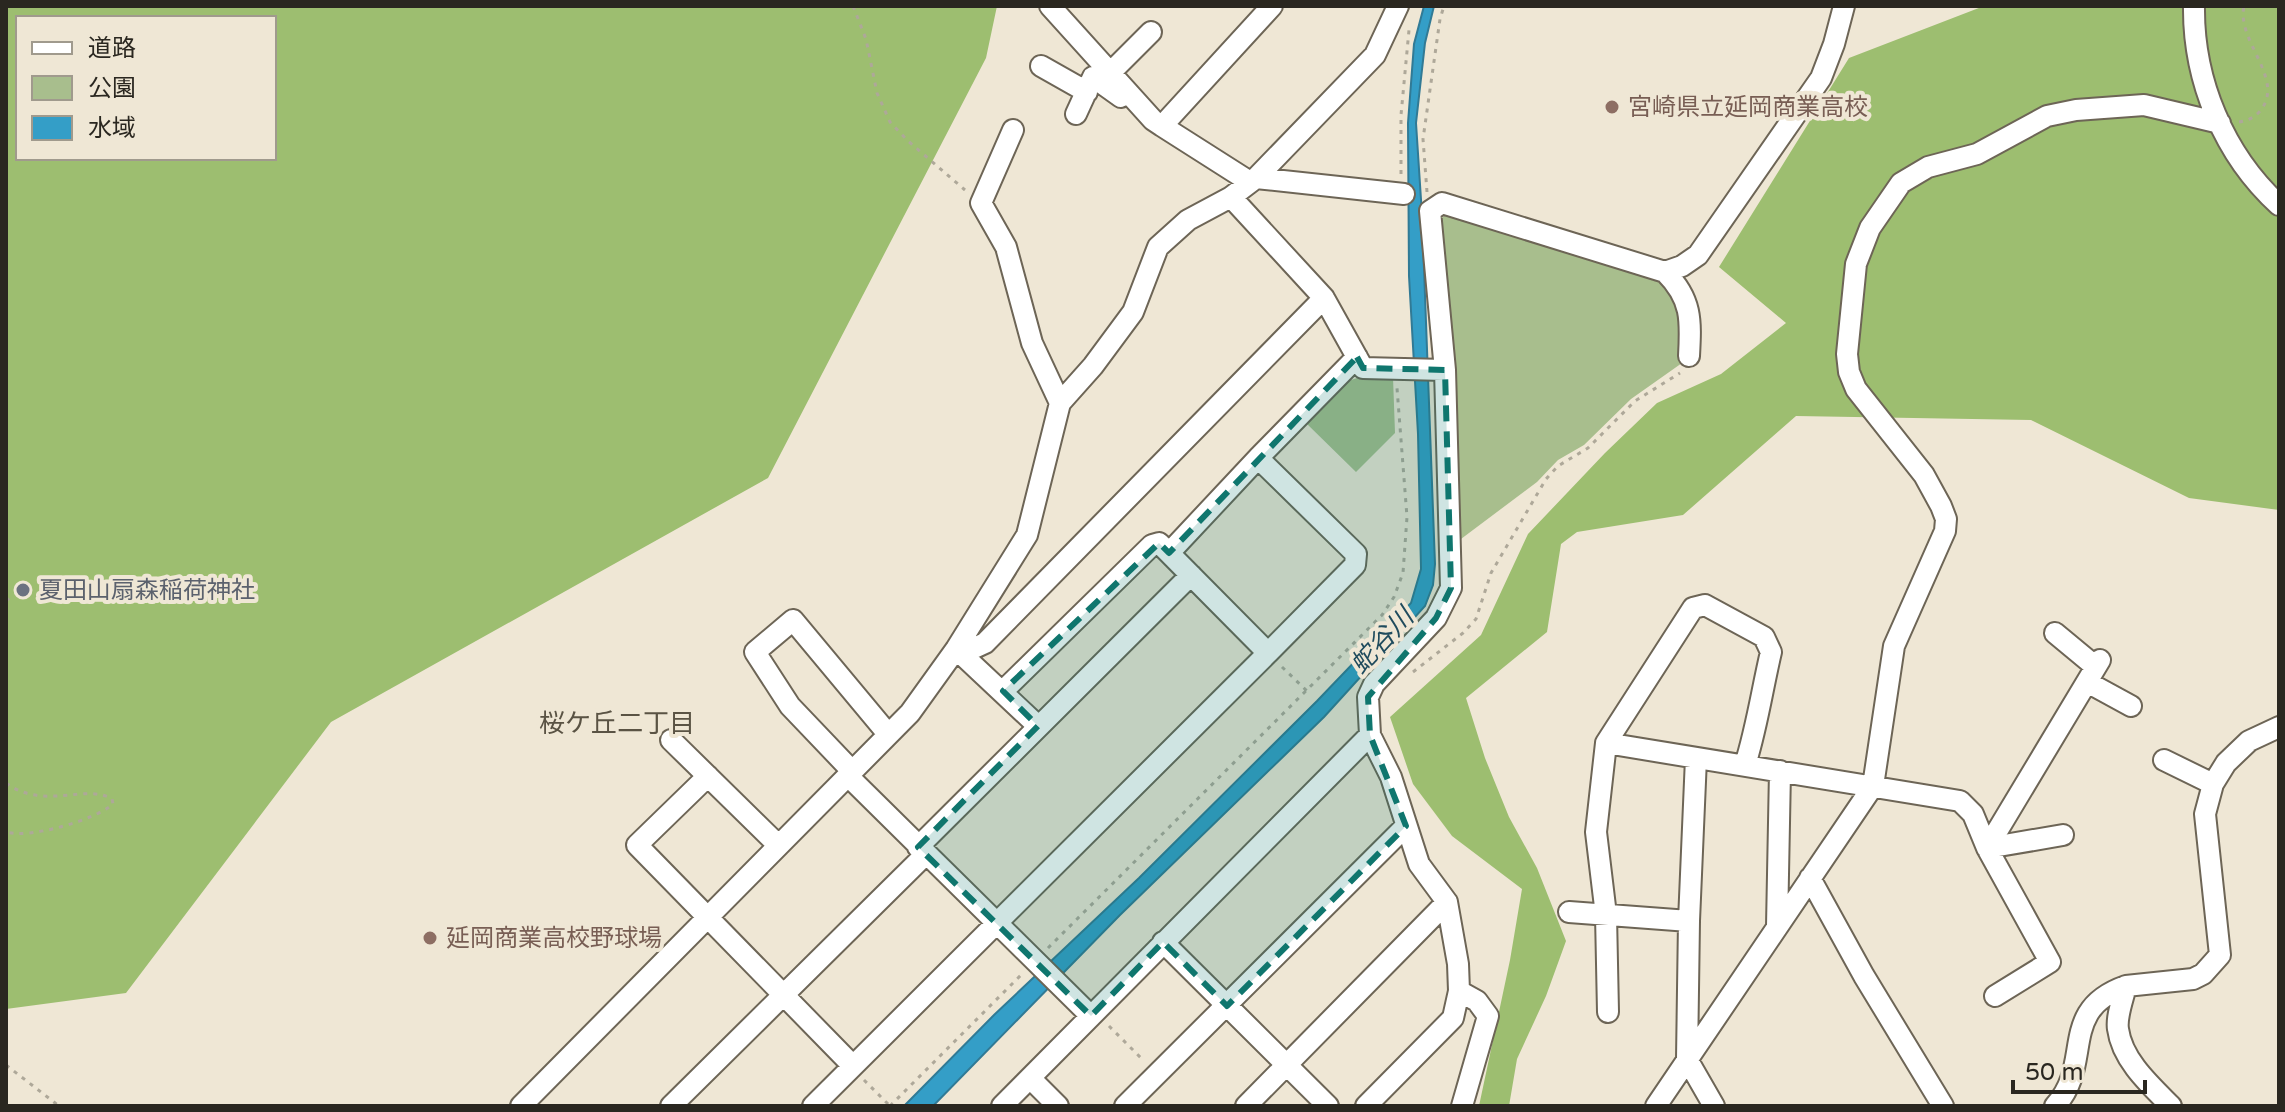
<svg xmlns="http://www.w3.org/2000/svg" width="2285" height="1112" font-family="'Varela Round','Noto Sans JP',sans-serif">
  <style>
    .green { fill: #a8be8d }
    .forest { fill: #9dbe70; fill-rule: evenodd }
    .water { fill: #349ec7; stroke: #317a95; stroke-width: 2 }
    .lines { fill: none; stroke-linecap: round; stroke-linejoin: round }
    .minor-casing { stroke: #6d6556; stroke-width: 24 }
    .path { stroke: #aea899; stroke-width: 3; stroke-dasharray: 4 6; stroke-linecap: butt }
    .minor { stroke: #fff; stroke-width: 20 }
    .marked { fill: #0f766e; fill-opacity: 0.2; stroke: #0f766e; stroke-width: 6; stroke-dasharray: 16 10; stroke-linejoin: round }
    .education-dot { fill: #8d6e63; stroke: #efe7d5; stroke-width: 3 }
    .worship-dot { fill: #6b7280; stroke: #efe7d5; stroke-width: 3 }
    .labels { text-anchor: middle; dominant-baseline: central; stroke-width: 8; stroke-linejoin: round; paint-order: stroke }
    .education-label { font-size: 24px; fill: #785e54; stroke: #efe7d5; text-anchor: start }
    .worship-label { font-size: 24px; fill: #5b616d; stroke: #efe7d5; text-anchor: start }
    .water-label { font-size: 26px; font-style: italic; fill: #1f4b5d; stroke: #efe7d5 }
    .neighbourhood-label { font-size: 26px; fill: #5a5344; stroke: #efe7d5 }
  </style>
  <rect width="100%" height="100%" fill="#efe7d5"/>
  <!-- green -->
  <path class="green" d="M1450,212L1666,279L1685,328L1682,363L1631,399L1584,445L1558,460L1537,482L1457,542L1440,219Z
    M1393,377L1395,433L1356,472L1306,423L1345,382L1357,378Z"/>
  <!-- forest -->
  <path class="forest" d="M6,6H997L986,58L768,478L331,722L126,993L6,1009ZM18,18H274V158H18Z
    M1984,6H2279V510L2189,498L2031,420L1796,416L1683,515L1577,532L1561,544L1547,632L1466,698L1485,758L1509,817L1537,868L1566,941L1546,996L1517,1059L1509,1106H1479L1510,960L1522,889L1452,836L1413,784L1390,717L1481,635L1528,534L1605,453L1657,403L1721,374L1786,323L1719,267L1849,58Z"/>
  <!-- water -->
  <path class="water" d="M1424,6H1434L1425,43L1416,123L1422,215L1435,564L1433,585L1425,606L1324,717L1120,915L933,1106H904L994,1015L1139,878L1317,701L1411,603L1421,569L1418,434L1409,276L1408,123L1414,44Z"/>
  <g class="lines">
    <!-- minor casing -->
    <g class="minor-casing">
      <path id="minor" d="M1050,6L1153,120L1162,126
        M2194,6C2193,80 2224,155 2279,205
        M1041,66L1087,92
        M1110,73L1151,32
        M1076,114L1093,77L1121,97
        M1013,130L981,203L1006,247L1032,343L1060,403
        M1256,178L1404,194
        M1250,182L1162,126L1272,6
        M1231,197L1324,298L1363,368L1445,370
        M1665,272L1682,266L1698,255L1821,78L1834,44L1844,6
        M1258,458L1357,357
        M2055,633L2096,667
        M956,649H972L985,643L1324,298
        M956,649L1038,726
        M2087,682L2131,706
        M1003,691L1152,545L1159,543L1268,653L1355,565L1356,554L1258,458L1169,553
        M1370,735L1368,697L1374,684L1436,618L1451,588L1445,370L1430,211L1442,203L1665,272C1692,299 1691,320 1689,356
        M671,740L778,845
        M1606,743L1960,801L1973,814L1987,848L2050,962L1995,996
        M1696,758L1689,921L1687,1059L1714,1106
        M2164,760L2213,784
        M852,771L790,706L755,652L793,620L888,734
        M708,776L637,845L853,1066
        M848,776L1091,1016
        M918,847L1191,575
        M1987,848L2100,660
        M1987,848L2063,835
        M1810,878L1864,976L1943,1106
        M1569,912L1689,921
        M1777,926L1780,771
        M1163,942L1328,1106
        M1459,991L1477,1001L1488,1016L1462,1106
        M1608,1012L1606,915L1596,832L1606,743L1693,608L1705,605L1764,637L1771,652C1762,690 1757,727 1745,765
        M1030,1078L1058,1106
        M521,1106L910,713L956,649L1027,535L1060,403L1093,366L1133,312L1158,247L1188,220L1231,197L1256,178L1375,55L1398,6
        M671,1106L926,854
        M813,1106L1268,653
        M1002,1106L1370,735L1391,777L1419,864L1447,902L1246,1106
        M1125,1106L1406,826
        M1366,1106L1453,1018L1459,991L1458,964L1447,902
        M1656,1106L1873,786L1894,646L1945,531L1946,519L1941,506L1924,475L1856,389L1849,372L1847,354L1856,264L1870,228L1901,183L1928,167L1977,154L2047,116L2076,110L2144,105L2220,123
        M2055,1106C2094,1064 2057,1010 2126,986
        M2171,1106C2150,1085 2122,1060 2118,1029C2116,1017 2123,999 2126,986L2193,979L2203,974L2220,955L2205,814L2213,784L2226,763L2249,741L2279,727"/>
    </g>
    <!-- path -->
    <path class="path" d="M853,6L866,39L877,93L890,122L908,141L965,190
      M2239,122C2248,121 2255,117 2261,110C2285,78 2236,41 2244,6
      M1401,174V115L1409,30
      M1427,192L1423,139L1440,19L1444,6
      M6,601L12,595
      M1282,667L1307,691
      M1413,672L1463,633L1476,619L1491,573L1546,479L1558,466L1588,448L1635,401L1680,373
      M6,783C44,811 86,783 112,799L113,804C95,820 30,839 6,832
      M1048,948L1382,615L1394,597L1403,573L1407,517L1397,388
      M1109,1026L1143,1060
      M6,1065L59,1106
      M864,1080L890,1106
      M890,1106L1023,973"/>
    <!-- minor -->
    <use href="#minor" class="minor"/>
  </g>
  <!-- marked area -->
  <path class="marked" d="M1357,357L1363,368L1445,370L1451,588L1436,618L1368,697L1370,735L1406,826L1227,1006L1163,942L1091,1016L918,847L1038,726L1003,691L1159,543L1169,553Z"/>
  <!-- markers -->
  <g class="education-dot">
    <circle cx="1612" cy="107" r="8"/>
    <circle cx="430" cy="938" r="8"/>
  </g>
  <circle class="worship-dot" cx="23" cy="590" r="8"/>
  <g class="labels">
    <!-- education labels -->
    <g class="education-label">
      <text x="1628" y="107">宮崎県立延岡商業高校</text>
      <text x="446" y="938">延岡商業高校野球場</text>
    </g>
    <!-- worship labels -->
    <g class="worship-label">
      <text x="39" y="590">夏田山扇森稲荷神社</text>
    </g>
    <!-- water labels -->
    <g class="water-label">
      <text transform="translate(1382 641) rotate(-47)">蛇谷川</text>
    </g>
    <!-- neighbourhood labels -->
    <g class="neighbourhood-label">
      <text x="617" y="723">桜ケ丘二丁目</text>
    </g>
  </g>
  <!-- border -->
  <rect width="2285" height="1112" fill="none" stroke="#2a2720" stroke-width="16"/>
  <!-- legend -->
  <rect x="16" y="16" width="260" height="144" fill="#efe7d5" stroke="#a09a8d" stroke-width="2"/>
  <rect x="32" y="42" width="40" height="12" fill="#ffffff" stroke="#a09a8d" stroke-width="2"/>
  <text x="88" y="56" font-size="24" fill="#2a2720">道路</text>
  <rect x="32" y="76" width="40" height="24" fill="#a8be8d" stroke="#a09a8d" stroke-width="2"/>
  <text x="88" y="96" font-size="24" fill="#2a2720">公園</text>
  <rect x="32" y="116" width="40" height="24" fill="#349ec7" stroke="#a09a8d" stroke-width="2"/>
  <text x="88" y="136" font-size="24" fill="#2a2720">水域</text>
  <!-- scale -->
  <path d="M2013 1080v12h132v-12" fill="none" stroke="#2a2720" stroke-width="4"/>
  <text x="2025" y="1080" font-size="24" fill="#2a2720" stroke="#efe7d5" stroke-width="6" paint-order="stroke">50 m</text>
</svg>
